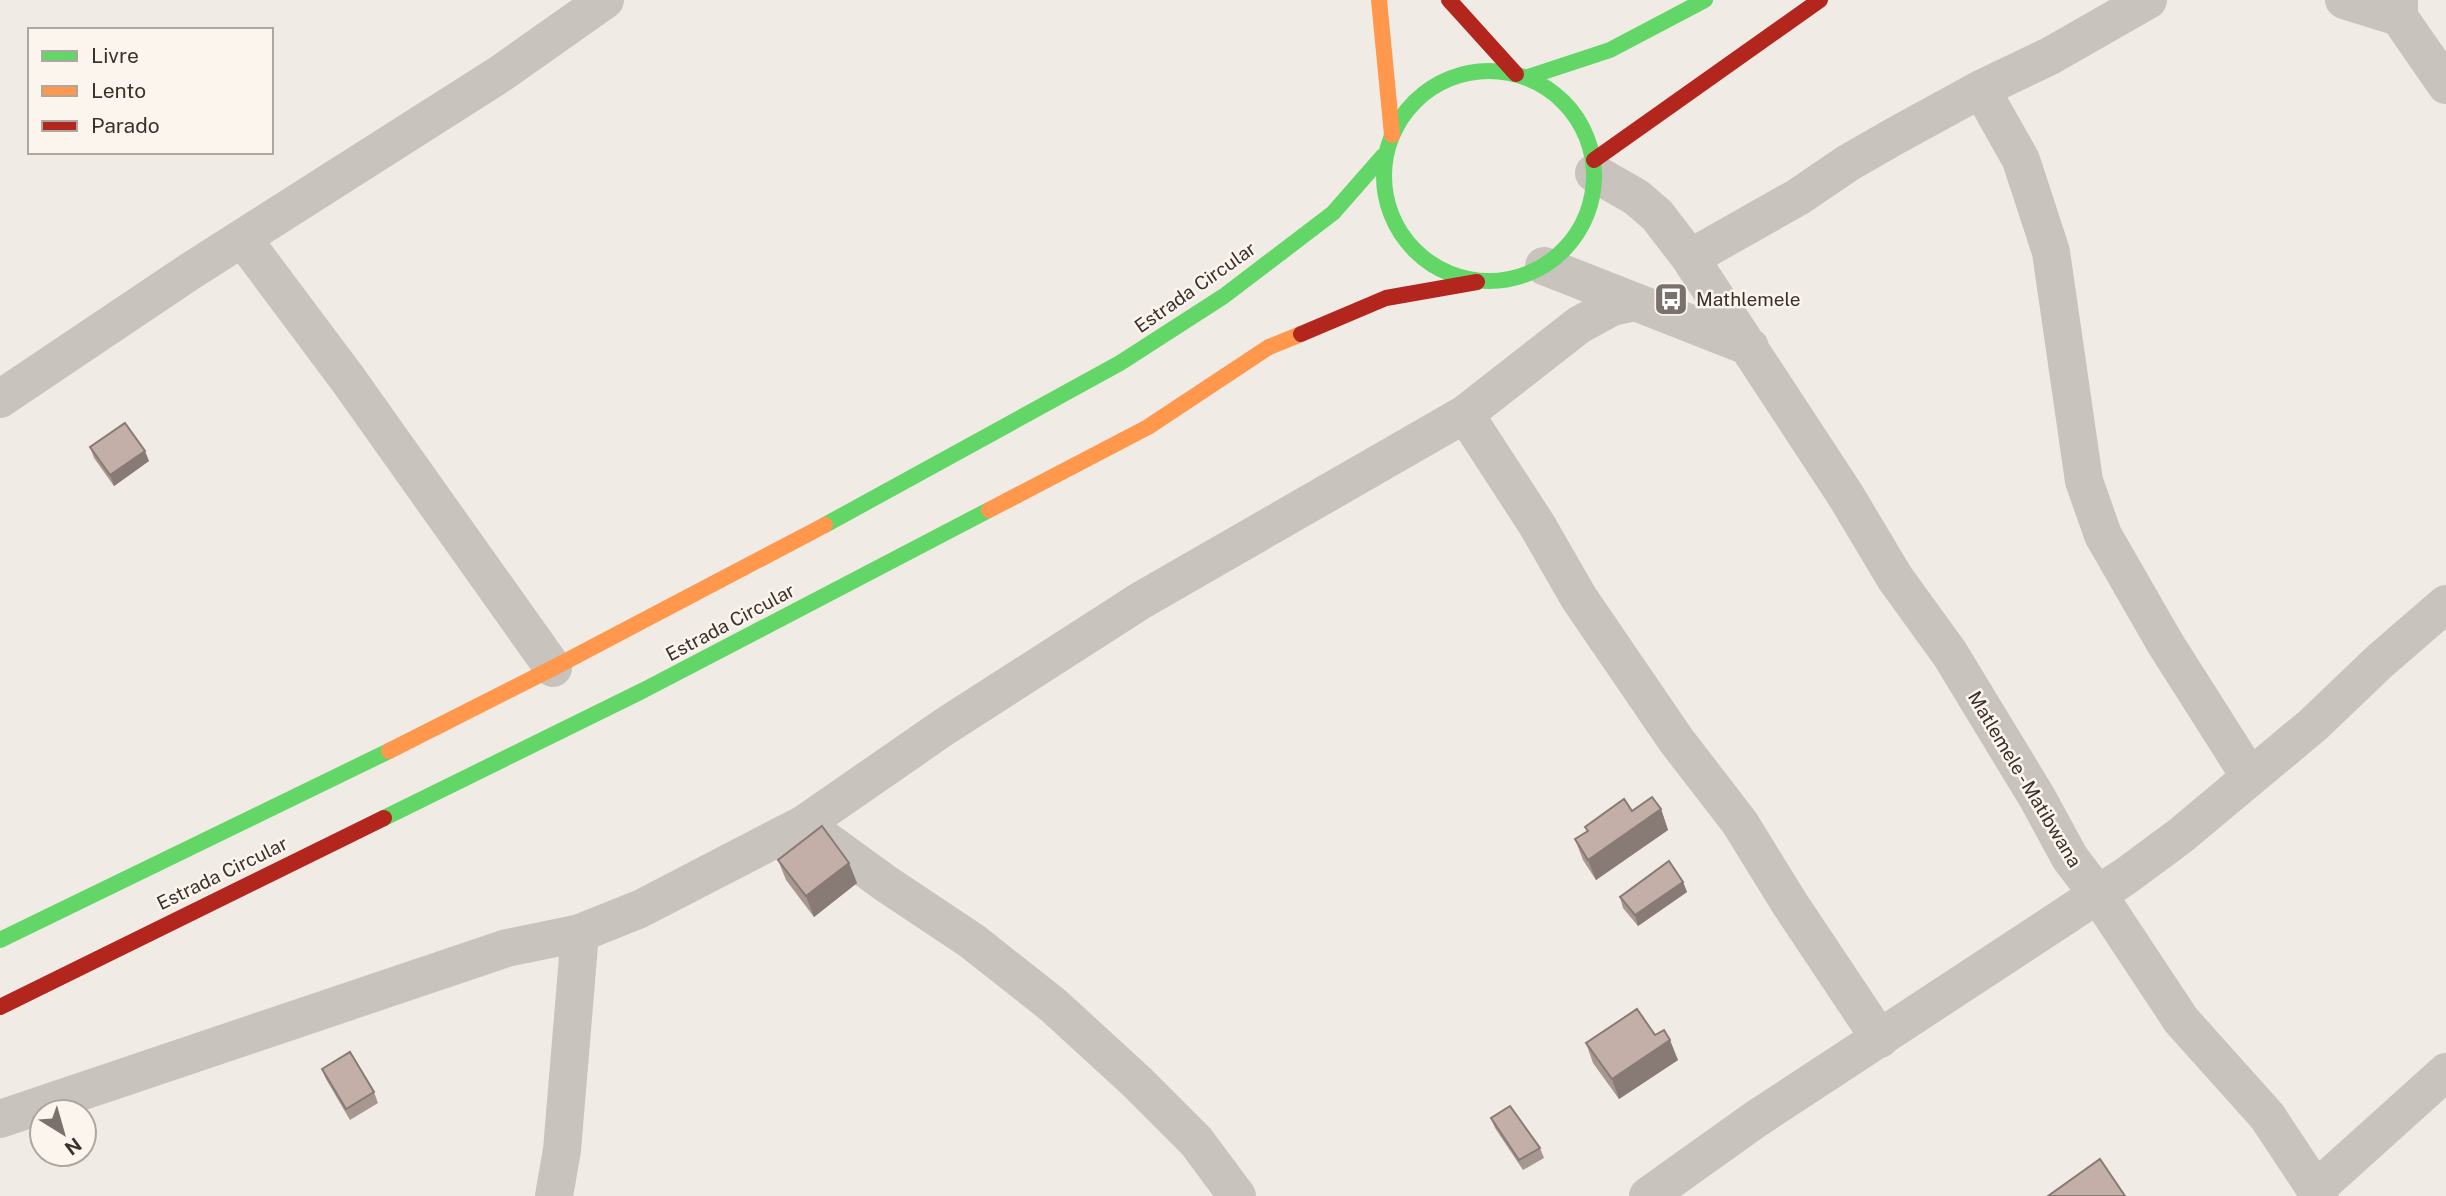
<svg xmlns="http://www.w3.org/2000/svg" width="2446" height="1196" font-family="'Public Sans',sans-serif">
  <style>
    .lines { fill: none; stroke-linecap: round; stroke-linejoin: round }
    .street { stroke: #c9c3be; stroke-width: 38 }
    .fast { stroke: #63d668; stroke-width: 16 }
    .slow { stroke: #ff974d; stroke-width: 16 }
    .jam { stroke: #b3261e; stroke-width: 16 }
    .wall { fill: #a89690 }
    .shaded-wall { fill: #887a75 }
    .building { fill: #c3afa7; stroke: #887a75; stroke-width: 2 }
    .labels { text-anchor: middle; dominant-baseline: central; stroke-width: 5; stroke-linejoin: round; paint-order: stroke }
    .street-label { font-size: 19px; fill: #3b302b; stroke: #fbf5ee }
    .poi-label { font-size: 19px; fill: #3b302b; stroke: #fbf5ee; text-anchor: start }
  </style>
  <rect width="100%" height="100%" fill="#f0ebe5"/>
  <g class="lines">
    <!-- street -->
    <path class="street" d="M2344,0L2399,17
      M2399,0V17L2446,85
      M1981,89L2021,160L2051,252L2084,481L2103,535L2165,643L2250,777
      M1594,173L1636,197L1657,215L1690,258L1846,496L1895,578L1950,654L2038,799L2070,858L2099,896L2181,1020L2267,1116L2320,1196
      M243,239L347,378L553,668
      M1690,258L1798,197L1848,163L1895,136L1981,89L2050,56L2148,0
      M1544,266L1750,347
      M0,399L189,272L500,74L605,0
      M1465,414L1537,525L1579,598L1676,740L1740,823L1790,904L1880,1039
      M804,824L885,883L972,941L1053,1005L1137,1082L1196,1141L1237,1196
      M0,1119L507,948L580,933L640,909L804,824L944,727L1140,601L1465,414L1579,325L1612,307L1636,302
      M2315,1190L2446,1072
      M554,1196L562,1150L580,933
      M1648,1196L1756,1119L2126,876L2180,836L2313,725L2380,661L2446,604"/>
    <!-- fast -->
    <path class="fast" d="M1384 176a105 105 0 1 1 210 0a105 105 0 1 1-210 0Z
      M1528,77L1610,50L1705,0
      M825,525L1120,363L1224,296L1333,213L1383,156
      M384,818L644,690L989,510
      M0,940L389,751"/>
    <!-- slow -->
    <path class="slow" d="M1379,0L1392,135
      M989,510L1148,427L1269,347L1301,334
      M389,751L553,668L825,525"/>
    <!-- jam -->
    <path class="jam" d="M1449,0L1516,74
      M1594,160L1820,0
      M1301,334L1386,298L1477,282
      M0,1007L384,818"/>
  </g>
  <!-- wall -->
  <path class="wall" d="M90,447L149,461L114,486L94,458Z
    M1661,809L1668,830L1596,880L1583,860L1575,839L1587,831L1585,827L1632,811Z
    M778,860L849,863L857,883L814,917L786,880Z
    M1683,882L1687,892L1638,926L1623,908L1620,897Z
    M1655,1035L1678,1060L1619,1099L1593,1063L1586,1043Z
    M322,1069L374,1092L378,1103L350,1120L326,1079Z
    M1491,1118L1540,1148L1544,1158L1523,1170L1495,1128Z"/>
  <!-- shaded-wall -->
  <path class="shaded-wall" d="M145,451L149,461L114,486L110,475Z
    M1661,809L1668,830L1596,880L1588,860Z
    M849,863L857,883L814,917L806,896Z
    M1683,882L1687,892L1638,926L1635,915Z
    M1670,1040L1678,1060L1619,1099L1612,1079Z"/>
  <!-- building -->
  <path class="building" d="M125,423L145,451L110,475L90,447Z
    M1652,797L1661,809L1588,860L1575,839L1588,831L1585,827L1624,799L1632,811Z
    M822,826L849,863L806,896L778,860Z
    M1669,861L1683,882L1635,915L1620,897Z
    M1637,1009L1655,1035L1664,1030L1670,1040L1612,1079L1586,1043Z
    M350,1052L374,1092L346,1109L322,1069Z
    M1510,1106L1540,1148L1519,1160L1491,1118Z
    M2100,1159L2125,1196H2048Z"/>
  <!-- icons -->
  <defs>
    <g id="bus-square" transform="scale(1.75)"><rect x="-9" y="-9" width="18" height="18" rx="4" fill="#7a716c" stroke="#fbf5ee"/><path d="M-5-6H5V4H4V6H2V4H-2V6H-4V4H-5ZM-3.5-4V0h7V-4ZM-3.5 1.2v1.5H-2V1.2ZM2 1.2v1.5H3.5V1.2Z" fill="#fff"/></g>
  </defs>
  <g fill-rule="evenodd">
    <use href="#bus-square" x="1671" y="299"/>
  </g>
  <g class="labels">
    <!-- street labels -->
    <g class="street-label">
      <text transform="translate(1195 287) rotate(-35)">Estrada Circular</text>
      <text transform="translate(730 622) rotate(-28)">Estrada Circular</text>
      <text transform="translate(2025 779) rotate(59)">Matlemele - Matibwana</text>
      <text transform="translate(222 873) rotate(-26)">Estrada Circular</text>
    </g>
    <!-- poi labels -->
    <g class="poi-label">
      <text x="1696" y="299">Mathlemele</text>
    </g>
  </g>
  <!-- legend -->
  <rect x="28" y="28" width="245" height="126" fill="#fbf5ee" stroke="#aea6a0" stroke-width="2"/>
  <rect x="42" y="51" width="35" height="10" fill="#63d668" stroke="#aea6a0" stroke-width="2"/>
  <text x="91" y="63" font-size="21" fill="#3b302b">Livre</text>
  <rect x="42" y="86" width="35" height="10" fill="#ff974d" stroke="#aea6a0" stroke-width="2"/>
  <text x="91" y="98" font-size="21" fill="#3b302b">Lento</text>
  <rect x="42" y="121" width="35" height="10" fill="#b3261e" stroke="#aea6a0" stroke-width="2"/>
  <text x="91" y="133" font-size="21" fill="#3b302b">Parado</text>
  <!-- north arrow -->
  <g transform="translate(63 1133) rotate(143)"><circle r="33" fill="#fbf5ee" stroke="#aea6a0" stroke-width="2"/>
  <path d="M0-5L12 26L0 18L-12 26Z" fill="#7a716c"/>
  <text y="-10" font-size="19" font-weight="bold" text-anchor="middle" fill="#3b302b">N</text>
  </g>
</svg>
